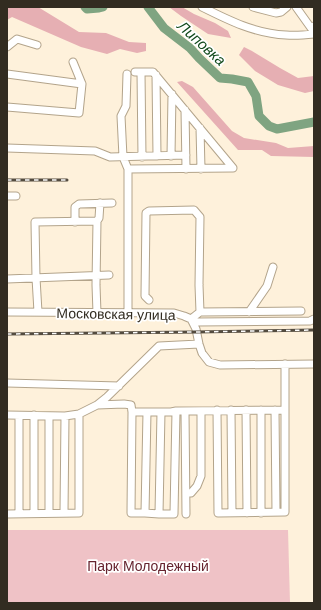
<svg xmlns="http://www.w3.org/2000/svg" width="321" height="610" font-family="Arial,sans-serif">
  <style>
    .green { fill: #efc2c6 }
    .forest { fill: #e6afb3 }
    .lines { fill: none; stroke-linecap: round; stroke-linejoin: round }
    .river { stroke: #7fa481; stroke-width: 9 }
    .minor-casing { stroke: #b3a48b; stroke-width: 9 }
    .minor { stroke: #fff; stroke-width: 7 }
    .rail-casing { stroke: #534b3f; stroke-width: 3 }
    .rail { stroke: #fff; stroke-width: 1.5; stroke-dasharray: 4.5; stroke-linecap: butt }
    .labels { text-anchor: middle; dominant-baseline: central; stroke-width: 3.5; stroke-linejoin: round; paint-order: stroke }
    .street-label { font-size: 14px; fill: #322c21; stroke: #fff }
    .park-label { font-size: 14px; fill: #66242f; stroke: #fff }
    .water-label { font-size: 15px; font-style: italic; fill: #124a1b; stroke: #fff }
  </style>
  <rect width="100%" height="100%" fill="#fef1db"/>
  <!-- green -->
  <path class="green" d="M7,530H288L290,603H7Z"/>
  <!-- forest -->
  <path class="forest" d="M7,7H38L79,32L106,33L129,42L146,43V51L137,53L120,49L107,54L81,47L12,17L7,20Z
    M169,7H182L194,14L215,23L228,31L231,38L208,34L181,16Z
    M244,47L252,51L280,68L298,78L314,76V91L305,93L278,85L255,71L239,55Z
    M182,81L193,87L232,131L244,138L276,143L288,148L314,146V157L271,156L262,150H238L177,82Z"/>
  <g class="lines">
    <!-- river -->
    <path class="river" d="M85,7L87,9L99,8L103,7
      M148,7L164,28L190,48L199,58L220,78L232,79L248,82L256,96L259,116L269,126L277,129L314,122"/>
    <!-- minor casing -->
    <g class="minor-casing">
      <path id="minor" d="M202,7C228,20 256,34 286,35C295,36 305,35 314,34
        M253,7L276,13L281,12L287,7
        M296,7L311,28L314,26
        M7,47L17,39L37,45
        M141,72L142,157
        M7,74L82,84
        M127,74L126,106L121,116L123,157L128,169V313
        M156,75L157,156
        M7,107L79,113L82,84L73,62
        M185,110L186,169
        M200,128L201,169
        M7,148L95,151L110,157L186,155
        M171,156L172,94
        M128,169L233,168L153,72H135
        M7,196H16
        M75,222V207L79,204L112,203
        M7,279L109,275
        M149,300L145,296L146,213L149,211L194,210L200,217L199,285L200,312L191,319L197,322L310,321L314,319
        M7,312L174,313L184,316L191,319L196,329L199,344L202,353L209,362L220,365L314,364
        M38,312L36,278L35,222L97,221
        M200,312L301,311
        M249,312L267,286L273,267
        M97,313L96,285L97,221L99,218L100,203
        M7,383L119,386
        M97,405L124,404L131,405L132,412L131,513H145
        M217,410L218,513L285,512V364
        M231,410L232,513
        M246,410L247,513
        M261,410V513
        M275,410L276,512
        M176,411L174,514H159L161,412H171L176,411L284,410
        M185,411L186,514
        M132,412H161
        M147,412L145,513L159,514
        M7,415L65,416L79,414L97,405L107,397L159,346L199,344
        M34,415V513
        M19,416V514
        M49,416V513
        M186,493H191L197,486L201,476V411
        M64,513L65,416
        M7,514L79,513V414"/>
    </g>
    <!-- minor -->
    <use href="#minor" class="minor"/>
    <!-- rail casing -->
    <g class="rail-casing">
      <path id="rail" d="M7,180H67
        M7,334L196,332L314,330"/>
    </g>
    <!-- rail -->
    <use href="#rail" class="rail"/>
  </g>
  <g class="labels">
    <!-- street labels -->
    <g class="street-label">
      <text transform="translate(116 314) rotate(1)">Московская улица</text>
    </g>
    <!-- park labels -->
    <g class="park-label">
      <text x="148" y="566">Парк Молодежный</text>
    </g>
    <!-- water labels -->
    <g class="water-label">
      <text transform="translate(202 43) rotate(42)">Липовка</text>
    </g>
  </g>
  <!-- border -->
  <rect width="321" height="610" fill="none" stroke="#322c21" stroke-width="16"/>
</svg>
